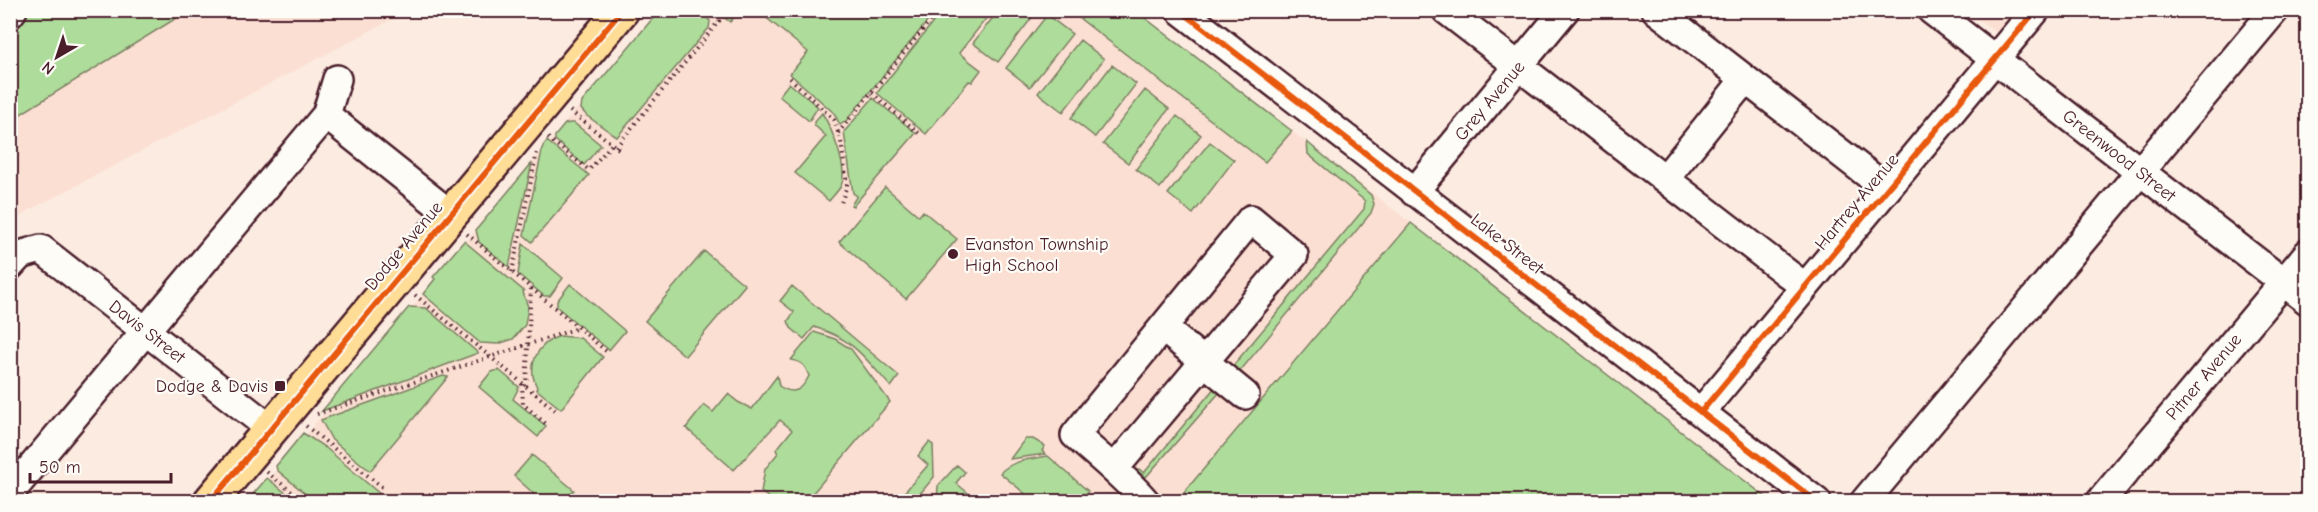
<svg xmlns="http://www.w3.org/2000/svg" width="2318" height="512" font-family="'Comic Neue',sans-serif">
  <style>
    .built { fill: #fbdfd2 }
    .green { fill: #aedc9a; stroke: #7c7e62; stroke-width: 1.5 }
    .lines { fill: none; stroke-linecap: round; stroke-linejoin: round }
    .minor-casing { stroke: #4a1f2b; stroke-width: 32 }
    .major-casing { stroke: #4a1f2b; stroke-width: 38 }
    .path { stroke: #4a1f2b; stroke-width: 4; stroke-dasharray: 1.5 4.5; stroke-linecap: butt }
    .minor { stroke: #fdfcf7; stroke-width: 27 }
    .major { stroke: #ffdd96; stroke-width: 33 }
    .cycleway-casing { stroke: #fdfcf7; stroke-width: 10 }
    .cycleway { stroke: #e8590c; stroke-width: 6 }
    .poi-dot { fill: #4a1f2b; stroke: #fdfcf7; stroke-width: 2 }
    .labels { text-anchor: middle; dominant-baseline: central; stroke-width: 4.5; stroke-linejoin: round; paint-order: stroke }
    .street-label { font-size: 18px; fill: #4a1f2b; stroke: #fdfcf7 }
    .poi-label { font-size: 18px; fill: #4a1f2b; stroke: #fdfcf7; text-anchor: start }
  </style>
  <rect width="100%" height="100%" fill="#fcebe1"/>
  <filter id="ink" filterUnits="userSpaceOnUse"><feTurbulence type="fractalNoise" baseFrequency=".0167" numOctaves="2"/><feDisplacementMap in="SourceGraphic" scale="12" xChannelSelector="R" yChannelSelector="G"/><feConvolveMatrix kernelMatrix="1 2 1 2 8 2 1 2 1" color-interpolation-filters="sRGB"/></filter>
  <g filter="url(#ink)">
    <!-- built -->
    <path class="built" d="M659,10L1136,11L1771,501L250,502Z
      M188,11H408L28,211L11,224V120Z
      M1967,11H2017L1998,34Z"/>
    <!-- green -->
    <path class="green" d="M24,11H188L11,120V26Z
      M659,11H700L710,21L709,28L617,137L587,116L581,109L582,102Z
      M716,11H739L730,22Z
      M758,11H936L846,121L840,125L834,113L790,74L808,52Z
      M942,11H992L959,53L981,70L972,82L969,81L926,134L877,93Z
      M998,11H1037L998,62L973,43Z
      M1070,11H1136L1292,131L1265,162Z
      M1047,15L1072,34L1030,87L1006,68Z
      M1080,40L1104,59L1063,112L1038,93Z
      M1112,65L1136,84L1095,137L1071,118Z
      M789,83L818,107L809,121L779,96Z
      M1145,90L1169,109L1128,163L1103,144Z
      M873,98L916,133L853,206L851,205L857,196L853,193L844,132Z
      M822,113C831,127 849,169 841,186C838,191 833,196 829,201L795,173L826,136L814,125V122Z
      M1177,116L1201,135L1160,188L1136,169Z
      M570,123H574L601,145L584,165L555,140V136L565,124Z
      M547,141L589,175L532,242L524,235L543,146Z
      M1210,142L1234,160L1193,214L1168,194Z
      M1307,142L1371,195L1374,204L1371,213L1241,370L1231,368L1364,209L1365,201L1308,154Z
      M532,163L509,267L479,242L476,230Z
      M885,187L919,216L923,211L957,239L906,299L839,242Z
      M1411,223L1771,501H1179L1186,490Z
      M464,241L524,291L523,292L528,307L525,325L513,339L498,344L480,343L423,294L435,279L433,277Z
      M523,244L563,278L550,296H544L518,274Z
      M704,251L745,285L685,356L645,321Z
      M570,284L625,331L609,350L557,307V301Z
      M792,286L899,376L891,387C864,357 854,339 814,327L804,339L791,328L788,321L794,312L780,301Z
      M409,307L426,308L478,353L322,411Z
      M814,332L835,339L851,349L890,402L806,501H773L761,492L765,469L778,453L776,450L792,430L780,420L734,470L686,428L704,405L713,412L728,394L738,402L752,409L777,376L779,386C794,396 802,390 809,376C805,365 802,362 791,360Z
      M560,336L580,338L603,357L561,409L536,389L537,387C526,366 537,343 560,336Z
      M499,370L519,387L513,399L546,426L538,437L479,387L491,372Z
      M443,376L448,377L370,471L332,440L321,420Z
      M1216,386L1219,393L1146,477L1136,472L1139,469L1144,473Z
      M303,433L326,448L388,501H314L277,470L276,466Z
      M1025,439H1033L1045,446L1042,451L1045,454L1010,459Z
      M929,442L933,445L934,477L914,501H897L928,465L918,456Z
      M532,455L574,490L564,501H533V493L514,476Z
      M1048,456L1088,491L1079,501H1034L1000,473C1012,460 1031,459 1048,456Z
      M957,465L965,472L956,483L973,497L970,501H937L938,486Z
      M267,478L296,501H247Z"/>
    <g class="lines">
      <!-- minor casing -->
      <g class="minor-casing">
        <path id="minor" d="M1180,10L1817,502
          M1446,10L1805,287
          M1656,10L1887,189
          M1931,10L2308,301
          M10,14L13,10
          M326,115L450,214
          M1665,179L1745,79
          M1414,192L1565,10
          M10,266L20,255L41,249L271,429
          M1163,328L1245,395
          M1701,412L2036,10
          M1114,469L1294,255L1251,219L1075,435C1099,457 1125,477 1146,502
          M10,493L326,115L337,79
          M1864,502L2275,10
          M2100,502L2308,253"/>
      </g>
      <!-- major casing -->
      <g class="major-casing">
        <path id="major" d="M210,502L622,10"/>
      </g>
      <!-- path -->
      <path class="path" d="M790,78L834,120L841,141L847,185L840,206
        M872,93L922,136
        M570,111L620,150
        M838,133L939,10
        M548,138L589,170L612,144
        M616,147L719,21L707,10
        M467,234L606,351
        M512,272L537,152
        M415,295L555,410
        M522,384L523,404L546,424
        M526,386L531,288
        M317,414L578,328
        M306,426L382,487
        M267,472L304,502"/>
      <!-- minor -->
      <use href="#minor" class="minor"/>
      <!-- major -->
      <use href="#major" class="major"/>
      <!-- cycleway casing -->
      <g class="cycleway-casing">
        <path id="cycleway" d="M1180,10L1817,502
          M1701,412L2036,10
          M210,502L622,10"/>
      </g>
      <!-- cycleway -->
      <use href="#cycleway" class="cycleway"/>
    </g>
  </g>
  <!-- markers -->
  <g class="poi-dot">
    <circle cx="953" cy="254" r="6"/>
    <rect x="274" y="380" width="12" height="12" rx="3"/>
  </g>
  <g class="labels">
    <!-- street labels -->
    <g class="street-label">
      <text transform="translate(1490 101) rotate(-50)">Grey Avenue</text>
      <text transform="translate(2119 156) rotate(38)">Greenwood Street</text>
      <text transform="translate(1857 202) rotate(-50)">Hartrey Avenue</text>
      <text transform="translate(1507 244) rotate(38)">Lake Street</text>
      <text transform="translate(404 246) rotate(-50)">Dodge Avenue</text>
      <text transform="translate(147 332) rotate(38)">Davis Street</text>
      <text transform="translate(2204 377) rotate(-50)">Pitner Avenue</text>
    </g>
    <!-- poi labels -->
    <g class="poi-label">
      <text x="965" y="244">Evanston Township<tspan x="965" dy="21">High School</tspan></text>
      <text x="268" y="386" text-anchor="end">Dodge &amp; Davis</text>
    </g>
  </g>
  <!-- margin -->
  <rect width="2318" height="512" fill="none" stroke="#fdfcf7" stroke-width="36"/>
  <rect x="18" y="18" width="2282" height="476" fill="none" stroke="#4a1f2b" stroke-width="2" filter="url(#ink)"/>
  <!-- north arrow -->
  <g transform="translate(57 57) rotate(219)" stroke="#fdfcf7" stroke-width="4.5" paint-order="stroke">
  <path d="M0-4.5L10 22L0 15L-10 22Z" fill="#4a1f2b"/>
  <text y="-9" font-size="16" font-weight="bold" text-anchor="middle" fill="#4a1f2b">N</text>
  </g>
  <!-- scale -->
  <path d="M30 473v9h141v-9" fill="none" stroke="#4a1f2b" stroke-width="3"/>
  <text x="39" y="473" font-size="18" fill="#4a1f2b" stroke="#fdfcf7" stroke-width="4.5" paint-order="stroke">50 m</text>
</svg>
